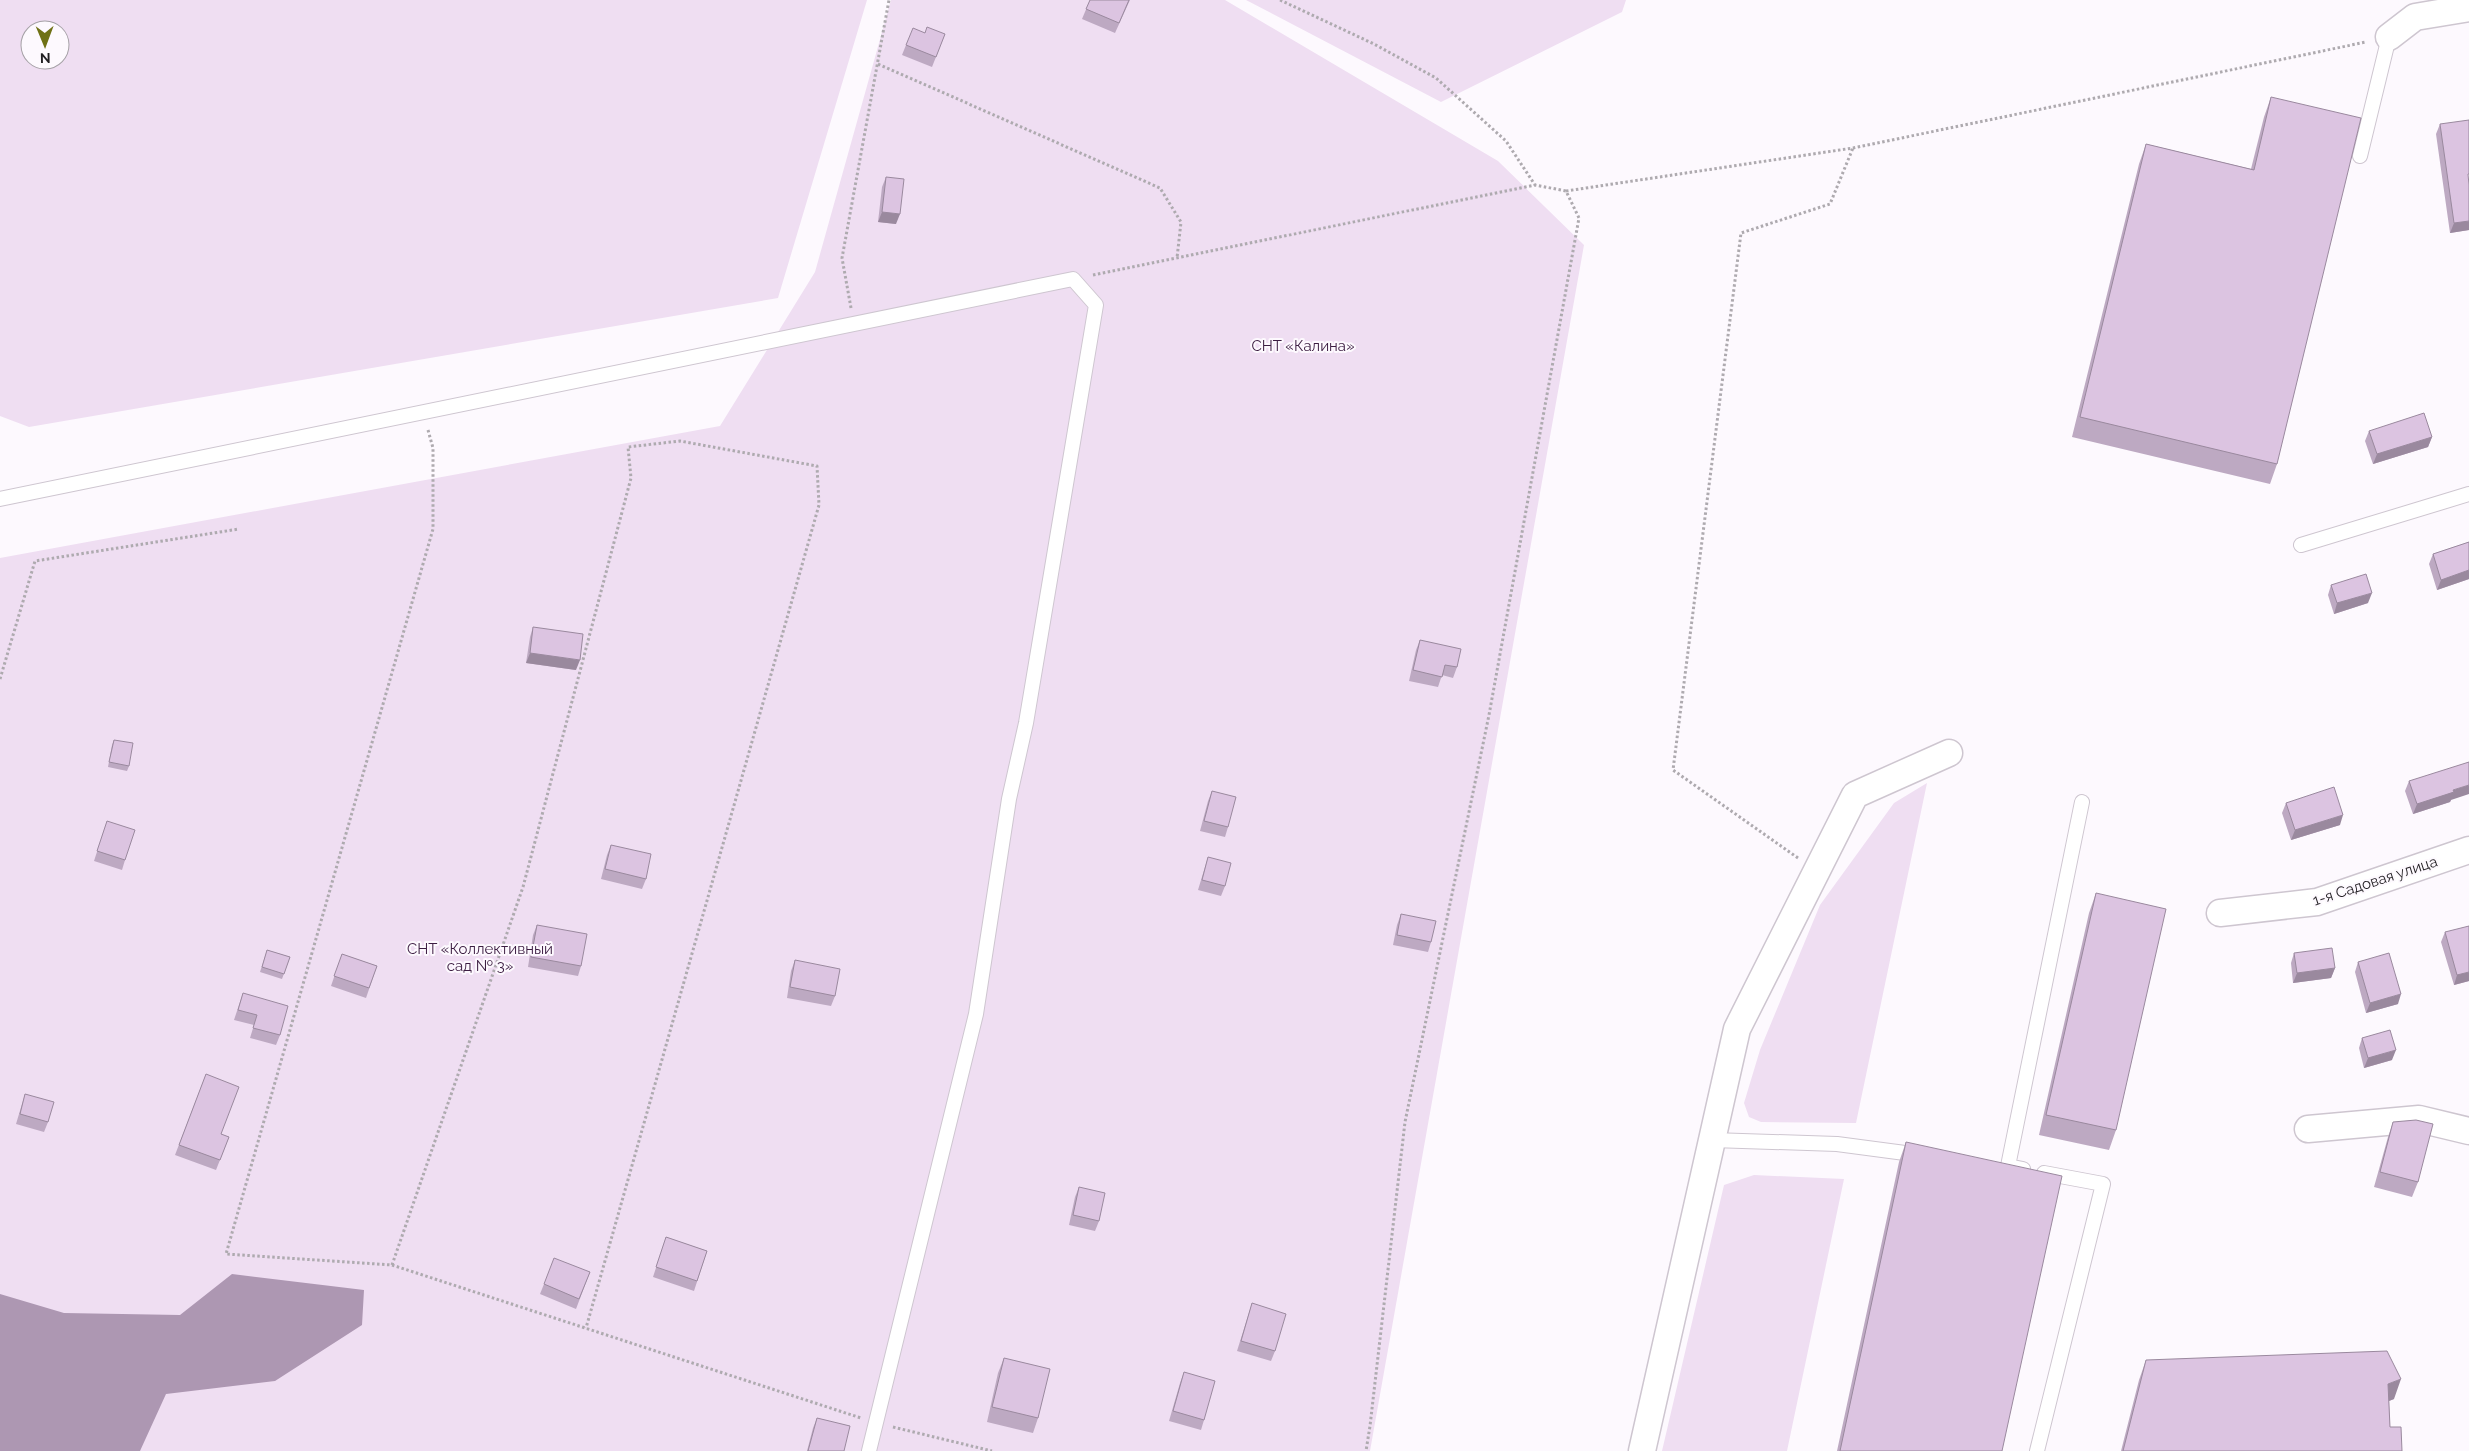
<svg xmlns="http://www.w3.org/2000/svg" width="2469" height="1451" font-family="Raleway,sans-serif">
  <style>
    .green { fill: #efdef2; fill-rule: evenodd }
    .water { fill: #ad97b2 }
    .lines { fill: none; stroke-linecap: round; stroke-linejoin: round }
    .lane-casing { stroke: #cec6d0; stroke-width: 16 }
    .street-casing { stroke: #cec6d0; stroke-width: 29 }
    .path { stroke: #aeaaaf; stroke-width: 3; stroke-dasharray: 2.5 2.5; stroke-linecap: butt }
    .lane { stroke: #fff; stroke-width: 14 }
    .street { stroke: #fff; stroke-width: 26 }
    .wall { fill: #bda9c2 }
    .shaded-wall { fill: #9a899e }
    .building { fill: #dcc4e1; stroke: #9a899e }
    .labels { text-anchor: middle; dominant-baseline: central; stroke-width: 4; stroke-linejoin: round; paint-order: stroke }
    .park-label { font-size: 15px; fill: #3c1d42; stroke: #fdf9fe }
    .street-label { font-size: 15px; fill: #211e22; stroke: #fdf9fe }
  </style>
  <rect width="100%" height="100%" fill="#fdf9fe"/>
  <!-- green -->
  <path class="green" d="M0,0H867L778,298L29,427L0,416ZM30,30H60V60H30Z
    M891,0H1225L1498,161L1584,245L1370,1451H0V558L720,426L815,272Z
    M1246,0H1626L1622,12L1441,102Z
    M1927,783L1856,1123L1761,1122L1749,1117L1744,1103L1760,1050L1820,905L1894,803Z
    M1754,1175L1844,1179L1787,1451H1662L1724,1185Z"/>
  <!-- water -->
  <path class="water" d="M232,1274L364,1290L362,1325L275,1381L166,1394L140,1451H0V1294L64,1313L180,1315Z"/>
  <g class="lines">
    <!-- lane casing -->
    <g class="lane-casing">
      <path id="lane" d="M2360,156L2389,37
        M0,499L1073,279L1096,305L1026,723L1009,799L976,1014L869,1451
        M2301,545L2469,494
        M1712,1140L1837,1144L1920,1155
        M2023,1169L2008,1166L2082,802
        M2037,1451L2103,1184L2044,1173"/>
    </g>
    <!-- street casing -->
    <g class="street-casing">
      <path id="street" d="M2389,37L2415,17L2469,8
        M2220,913L2317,902L2469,850
        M2308,1129L2419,1119L2469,1131
        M1642,1451L1737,1029L1855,795L1949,753"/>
    </g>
    <!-- path -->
    <path class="path" d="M1280,0L1374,44L1436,78L1506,141L1535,185
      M878,64L1160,188L1181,222L1177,258
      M1566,191L1853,148L2366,42
      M1093,275L1535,185L1566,191L1579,218L1489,715L1405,1122L1370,1426L1366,1451
      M851,308L842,258L889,0
      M428,430L433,448V529L226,1254L392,1265L861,1418
      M0,679L35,561L239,529
      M1798,858L1673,770L1741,233L1830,204L1853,148
      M392,1265L523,887L631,478L628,447L680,441L817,466L819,505L586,1328
      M893,1427L992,1451"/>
    <!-- lane -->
    <use href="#lane" class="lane"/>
    <!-- street -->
    <use href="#street" class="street"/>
  </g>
  <!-- wall -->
  <path class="wall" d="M1090,0H1130L1115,33L1082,19Z
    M925,33L945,34L932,67L902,55L906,45Z
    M2271,97L2277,464L2270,484L2072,437L2139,164L2146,144L2251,169L2264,117Z
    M2440,124L2469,230L2450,233L2436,134Z
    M886,177L896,224L878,222L882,187Z
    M2369,431L2432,437L2428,447L2373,464L2365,441Z
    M2469,542V579L2437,590L2429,564L2433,554Z
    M2331,585L2368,603L2334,614L2328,595Z
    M533,627L576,670L526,663L530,637Z
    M1420,640L1457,667L1453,678L1442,675L1438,687L1409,681L1416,650Z
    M114,740L129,766L127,771L108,767L112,745Z
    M2409,781L2451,800L2450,802L2413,814L2405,791Z
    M1212,791L1228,827L1225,837L1200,831L1208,801Z
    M2286,803L2340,825L2291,840L2282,813Z
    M107,821L125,860L122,870L94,861Z
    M611,845L646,879L642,889L601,879L607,855Z
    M1208,857L1225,886L1221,896L1198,890Z
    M2096,893L2116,1130L2109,1150L2039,1135L2089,913Z
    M1401,914L1431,942L1428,952L1393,945L1397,925Z
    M537,925L581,966L578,976L528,967L533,935Z
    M2445,932L2469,981L2454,985L2441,942Z
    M267,950L290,957L282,979L260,972Z
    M2294,953L2335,968L2331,978L2293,983L2291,963Z
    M342,954L377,966L366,998L331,986Z
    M795,960L835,996L831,1006L787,998L791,971Z
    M2358,962L2398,1004L2366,1013L2355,972Z
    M243,993L280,1035L276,1045L250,1038L254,1025L234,1020Z
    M2362,1038L2392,1060L2364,1068L2359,1048Z
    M206,1074L221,1134L229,1137L216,1170L175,1155Z
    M25,1094L48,1122L44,1132L16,1124Z
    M2393,1122L2418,1182L2412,1197L2374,1187L2388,1137Z
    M1906,1142L2002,1451H1837L1899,1162Z
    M1079,1187L1099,1221L1095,1231L1069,1225L1075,1197Z
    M666,1237L707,1251L694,1291L653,1277Z
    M590,1272L576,1309L540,1294L544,1284Z
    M1252,1303L1275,1351L1271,1361L1237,1351Z
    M1004,1358L1038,1418L1033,1433L987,1422L998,1373Z
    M2146,1360L2394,1399L2389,1401L2390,1427L2402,1451H2121L2139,1380Z
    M1184,1372L1204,1420L1201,1430L1169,1421L1180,1383Z
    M817,1418L844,1451H807L813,1428Z"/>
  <!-- shaded-wall -->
  <path class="shaded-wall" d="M882,212L900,214L896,224L878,222Z
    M2469,221V230L2450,233L2454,223Z
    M2432,437L2428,447L2373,464L2377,454Z
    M2469,570V579L2437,590L2441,580Z
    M2372,593L2368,603L2334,614L2337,603Z
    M530,653L580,660L576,670L526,663Z
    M2469,785V794L2451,800L2450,802L2413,814L2417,804L2453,790Z
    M2343,815L2340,825L2291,840L2295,830Z
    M2335,968L2331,978L2293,983L2297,973Z
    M2469,972V981L2454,985L2457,975Z
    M2401,994L2398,1004L2366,1013L2370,1003Z
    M2396,1050L2392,1060L2364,1068L2368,1058Z
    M2401,1379L2394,1399L2381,1404L2388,1384Z"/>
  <!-- building -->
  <path class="building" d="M1090,0H1129L1119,23L1086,9Z
    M927,27L945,34L936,57L906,45L913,28L925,33Z
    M2271,97L2361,118L2277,464L2080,417L2146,144L2254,170Z
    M2469,120V174H2468L2469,185V221L2454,223L2440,124Z
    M886,177L904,179L900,214L882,212Z
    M2424,413L2432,437L2377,454L2369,431Z
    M2469,542V570L2441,580L2433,554Z
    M2366,574L2372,593L2337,603L2331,585Z
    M533,627L583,634L580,660L530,653Z
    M1420,640L1461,649L1457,667L1445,665L1442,677L1413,670Z
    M114,740L133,743L129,766L109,762Z
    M2469,762V785L2453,790L2454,792L2417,804L2409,781Z
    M2334,787L2343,815L2295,830L2286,803Z
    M1212,791L1236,797L1228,827L1204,821Z
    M107,821L135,830L125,860L97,851Z
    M611,845L651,854L646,879L605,869Z
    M1208,857L1231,863L1225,886L1202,880Z
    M2096,893L2166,909L2116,1130L2046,1115Z
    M1401,914L1436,921L1431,942L1397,935Z
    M537,925L587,934L581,966L531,957Z
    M2469,926V972L2457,975L2445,932Z
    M2332,948L2335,968L2297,973L2294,953Z
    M267,950L290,957L284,974L262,967Z
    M2389,953L2401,994L2370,1003L2358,962Z
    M342,954L377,966L369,988L334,976Z
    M795,960L840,969L835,996L790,987Z
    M243,993L288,1006L280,1035L253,1028L257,1015L238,1010Z
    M2390,1030L2396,1050L2368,1058L2362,1038Z
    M206,1074L239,1087L221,1134L229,1137L220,1160L179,1145Z
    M25,1094L54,1102L48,1122L20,1114Z
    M2416,1120L2433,1124L2418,1182L2380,1172L2393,1122Z
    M1906,1142L2062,1176L2002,1451H1840Z
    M1079,1187L1105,1193L1099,1221L1073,1215Z
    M666,1237L707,1251L697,1281L656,1267Z
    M554,1258L590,1272L579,1299L544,1284Z
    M1252,1303L1286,1314L1275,1351L1241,1341Z
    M2387,1351L2401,1379L2388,1384L2390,1427H2401L2402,1451H2123L2146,1360Z
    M1004,1358L1050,1369L1038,1418L992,1407Z
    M1184,1372L1215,1381L1204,1420L1173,1411Z
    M817,1418L850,1426L844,1451H808Z"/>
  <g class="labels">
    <!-- park labels -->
    <g class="park-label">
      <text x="1303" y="346">СНТ «Калина»</text>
      <text x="480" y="949">СНТ «Коллективный<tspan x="480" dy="17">сад № 3»</tspan></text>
    </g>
    <!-- street labels -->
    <g class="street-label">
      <text transform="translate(2375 881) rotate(-18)">1-я Садовая улица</text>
    </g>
  </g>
  <!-- north arrow -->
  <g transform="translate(45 45) rotate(179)"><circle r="24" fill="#fdf9fe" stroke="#a5a1a6"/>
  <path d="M0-4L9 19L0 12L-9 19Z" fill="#6f7115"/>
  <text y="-8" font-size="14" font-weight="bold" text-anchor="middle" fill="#211e22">N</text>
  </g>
</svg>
